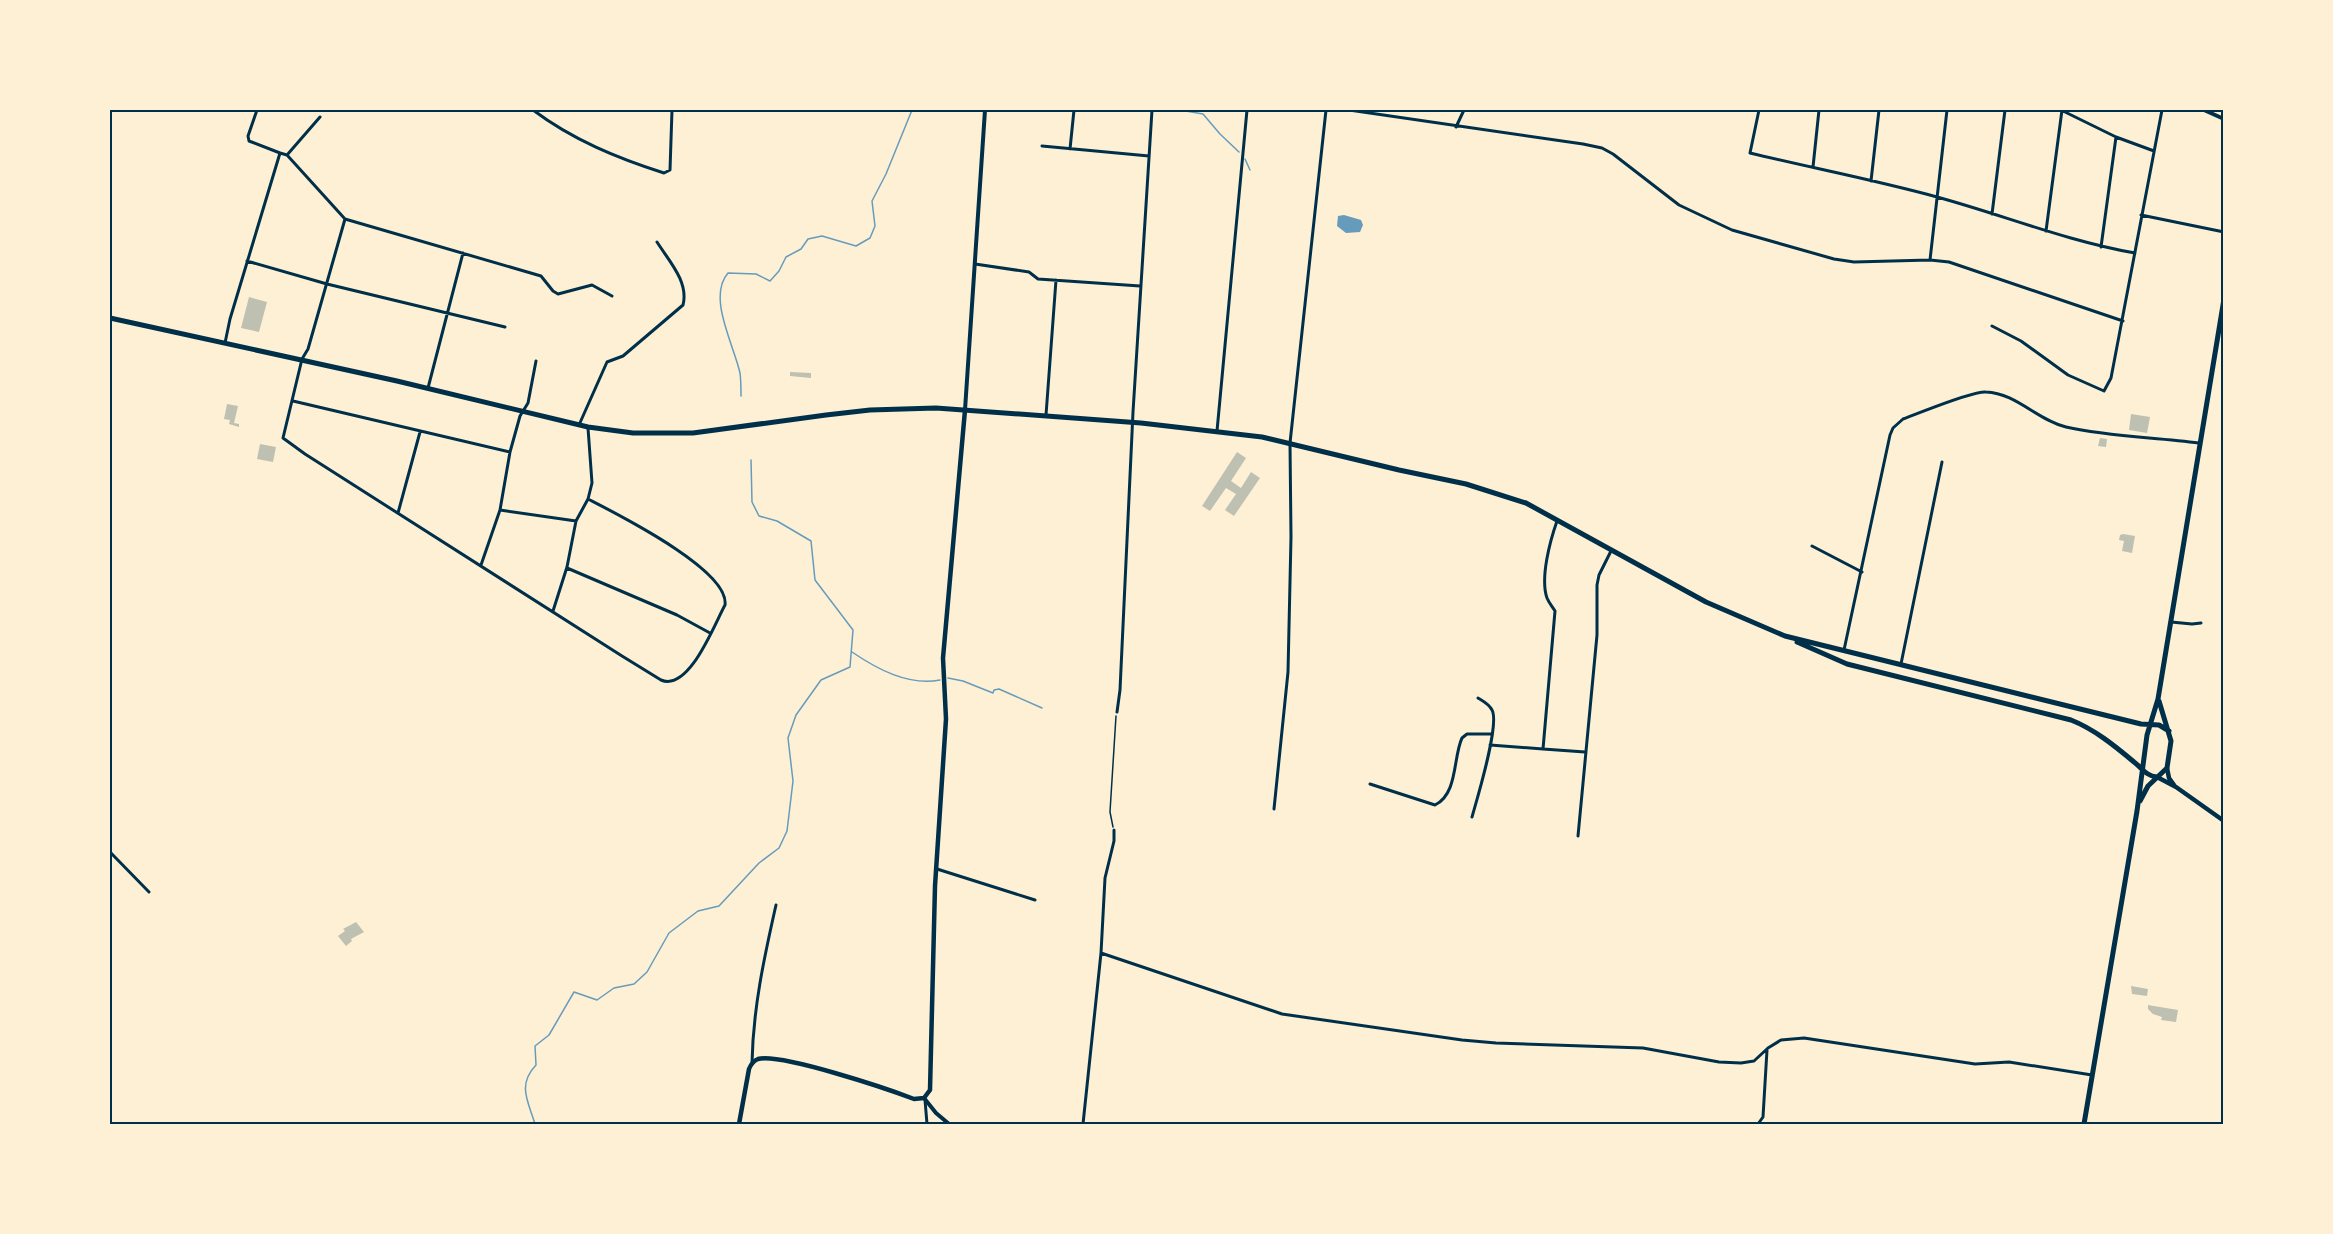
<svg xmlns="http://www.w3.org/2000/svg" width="2333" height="1234" font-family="Lato,sans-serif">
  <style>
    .water { fill: #669bbc }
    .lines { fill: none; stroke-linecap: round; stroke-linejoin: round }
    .stream { stroke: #669bbc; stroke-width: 1.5 }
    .building { fill: #bec0b2 }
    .path { stroke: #003049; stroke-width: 1.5 }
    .minor { stroke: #003049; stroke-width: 3 }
    .tertiary { stroke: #003049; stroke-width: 4 }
    .secondary { stroke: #003049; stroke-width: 4.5 }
    .primary { stroke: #003049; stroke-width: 5 }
    .neatline { fill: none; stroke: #003049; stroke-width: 2 }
  </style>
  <rect width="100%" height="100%" fill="#fdf0d5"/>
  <!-- water -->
  <path class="water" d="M1344,215L1361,220L1363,225L1360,232L1346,233L1337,226L1338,216Z"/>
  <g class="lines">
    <!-- stream -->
    <path class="stream" d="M1180,110L1203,114L1220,134L1239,152
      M1245,159L1250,170
      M741,396C741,389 741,380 740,373C734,345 707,297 728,273L756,274L770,281L779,271L786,257L801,249L808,239L822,236L856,246L870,238L875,226L872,201L886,174L912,110
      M852,652C877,669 908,686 940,680
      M948,678L963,681L993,693L994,690L999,689L1042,708
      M535,1124C528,1101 517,1085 536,1065L535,1046L549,1035L574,992L597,1000L614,988L634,984L647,972L669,933L698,911L719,906L759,863L779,848L787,831L793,781L788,738L796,715L821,680L850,667L853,630L815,580L811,541L777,521L759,516L752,502L751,460"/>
  </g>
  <!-- building -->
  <path class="building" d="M249,297L267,302L259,332L241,328Z
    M790,372L811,373V378L790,376Z
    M227,404L238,406L234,423L239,424V427L229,424L230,420L224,419Z
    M2131,414L2150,417L2147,433L2129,430Z
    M2100,438L2107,439L2106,447L2098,446Z
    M260,444L276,447L273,462L257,459Z
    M1237,452L1246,458L1231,481L1241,488L1251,472L1260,478L1234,516L1225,510L1236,494L1226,488L1210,511L1202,506Z
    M2123,534L2135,536L2132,553L2122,551L2124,541L2119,540L2120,535Z
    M356,922L364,932L351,939L352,941L346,946L338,936L345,931L343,929Z
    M2131,986L2148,989L2147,996L2132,994Z
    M2148,1005L2178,1010L2176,1022L2161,1020L2162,1017L2153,1014L2148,1009Z"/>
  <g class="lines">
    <!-- path -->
    <path class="path" d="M1113,827L1110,812L1116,716"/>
    <!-- minor -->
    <path class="minor" d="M533,110C573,140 617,158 664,173L670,170L672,110
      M1349,110L1583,144L1602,148L1613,154L1679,205L1732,230L1834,259L1854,262L1930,260L1949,262L2123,321
      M1759,110L1750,153C1812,168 1875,180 1937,197C2003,215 2067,241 2135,253
      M2063,111L2116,137L2154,151
      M1456,127L1464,110
      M1042,146L1149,156
      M1070,149L1074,110
      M280,153L287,155L345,219L541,276L553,291L558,294L592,285L612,296
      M287,155L320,117
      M1813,167L1819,110
      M1871,181L1879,110
      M1992,214L2005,110
      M2141,215L2224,232
      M345,219L308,349L302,359L283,438L305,454L622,656L661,680C689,692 714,625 725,605C730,570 617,514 588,499
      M2046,231L2062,110
      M2101,247L2116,137
      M1930,260L1947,110
      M247,261L327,284L505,327
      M975,264L1029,272L1038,279L1140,286
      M1992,326L2021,341L2068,375L2104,391L2111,378L2162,110
      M225,343L230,319L280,153L249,141L248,136L257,110
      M428,388L463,253
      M293,401L510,452
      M1046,415L1056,280
      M579,425L607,362L623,356L683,305C689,282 669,261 657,242
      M1217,431L1247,110
      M500,510L576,521
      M398,513L420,432
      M1557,521C1550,541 1540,578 1547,598C1549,603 1552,606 1555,611L1543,749L1585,752
      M1812,546L1862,572
      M481,565L500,510L510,452L520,416L528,403L536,361
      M567,568L677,615L710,633
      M553,611L567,567L576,521L588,499L592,483L588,428
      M2171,622L2192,624L2201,623
      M1844,650L1890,435L1893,428L1903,419C1920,413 1971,391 1986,392C2016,393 2037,420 2066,427C2110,437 2155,437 2199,443
      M1901,664L1942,462
      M1117,712L1120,690L1133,412L1152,110
      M1490,745L1543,749
      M1370,784L1435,805C1458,794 1453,757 1462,738L1467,734H1492
      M1274,809L1288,672L1291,537L1290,443L1326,110
      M1472,817C1477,799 1500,724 1492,710C1489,704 1483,701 1478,698
      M1578,836L1597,635V585L1599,575L1611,551
      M110,852L149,892
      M937,869L1035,900
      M1101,953L1282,1014L1462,1040L1496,1043L1643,1048L1719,1062L1741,1063L1754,1061L1768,1048L1781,1040L1804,1038L1975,1064L2009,1062L2092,1075
      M752,1063C753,1009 764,958 776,905
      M925,1100L927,1124
      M1083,1124L1101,953L1105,878L1114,841V830
      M1715,1124H1736
      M1758,1124L1763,1117L1767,1050"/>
    <!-- tertiary -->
    <path class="tertiary" d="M2204,110L2224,119
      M965,410L985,110
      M924,1098L936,1113L949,1124"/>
    <!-- secondary -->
    <path class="secondary" d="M2167,768L2169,778L2174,785
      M2157,777L2176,787L2224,821
      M739,1124L749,1069C751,1064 753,1061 758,1059C781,1053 888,1089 914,1099L924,1098L930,1090L935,886L946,719L943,658L965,410"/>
    <!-- primary -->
    <path class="primary" d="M110,318L397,381L588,427L633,433H693L826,415L870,410L936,408L1141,423L1262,437L1399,470L1466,484L1526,503L1706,602L1785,636L2141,724L2159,725L2169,731
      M1797,642L1847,664L2071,720C2094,729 2115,746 2134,762C2142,768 2146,776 2157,777
      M2140,801L2148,786L2167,768L2171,741L2159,701
      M2084,1124L2137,811L2147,735L2158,699L2224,299"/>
  </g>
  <!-- border -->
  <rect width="2333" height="1234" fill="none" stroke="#fdf0d5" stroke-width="222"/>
  <rect x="111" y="111" width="2111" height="1012" class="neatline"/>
</svg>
